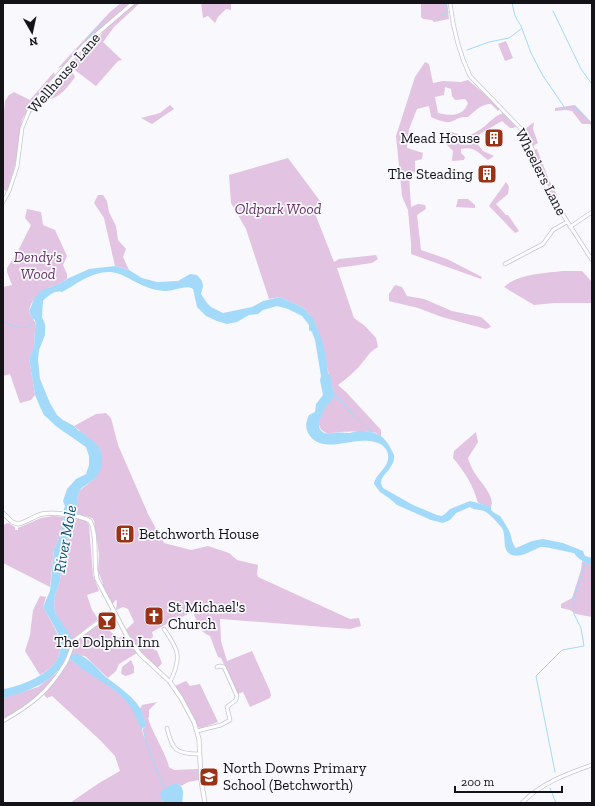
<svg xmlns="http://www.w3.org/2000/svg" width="595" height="806" font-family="'Zilla Slab',serif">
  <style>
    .green { fill: #e2c3e2; fill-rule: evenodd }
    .water { fill: #a3dafa }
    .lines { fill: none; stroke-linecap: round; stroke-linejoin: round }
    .stream { stroke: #a3dafa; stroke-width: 1 }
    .minor-casing { stroke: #c5c6d1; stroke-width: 4.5 }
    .tertiary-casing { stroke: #c5c6d1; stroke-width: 5 }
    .minor { stroke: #fff; stroke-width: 3 }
    .tertiary { stroke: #fff; stroke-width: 3.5 }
    .labels { text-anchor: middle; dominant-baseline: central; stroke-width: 3.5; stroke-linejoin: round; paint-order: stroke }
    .street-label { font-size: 15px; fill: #141418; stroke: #f8f8fd }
    .poi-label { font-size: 15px; fill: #141418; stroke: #f8f8fd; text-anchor: start }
    .park-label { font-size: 15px; font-style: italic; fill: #663467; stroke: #f8f8fd }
    .water-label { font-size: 16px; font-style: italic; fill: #0e5371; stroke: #f8f8fd }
  </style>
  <rect width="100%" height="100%" fill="#f8f8fd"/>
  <!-- green -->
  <path class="green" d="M121,3H130L80,47L64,66L58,68L110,12Z
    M135,3H140L114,27L103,42L122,60L118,61L96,86L76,71L70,65C77,58 83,49 91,43C94,41 97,41 99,39C100,31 128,9 135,3Z
    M201,3H231V10L226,9L218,17L215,23L208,16L203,18Z
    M421,3H447L449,19L434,22L432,20L423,19L421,17Z
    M506,41L513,58L505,61L498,44Z
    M425,62L429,64L433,83L443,81L461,82L468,80L487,96L500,109L498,111L491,104C481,104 475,111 468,117C457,117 459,119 450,122C444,123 436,119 431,117L429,106L417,109L409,129L407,148L423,153L422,159L415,161V172L409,175L411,207L418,204L425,205L426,209L417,215L421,250L447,259L482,277L481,279L411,254V243L408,210L402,196L396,136L415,77ZM445,87L451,89L452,96L455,100L465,99L468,103C463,117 450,116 438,113L435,97L444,95Z
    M68,71L73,73L75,77C67,88 61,97 47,100L45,98Z
    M54,72L55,76L32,102L22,120L16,162L8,188L6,191L3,189V123L5,101L9,95L14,92L30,100Z
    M170,105L174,109L152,124L141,118L160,113Z
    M575,105L592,123V126L590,124H582L572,111L565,110L555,111V108Z
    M503,113L516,127L513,128H510L502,121L480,134L474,139L483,151L494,156L488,160C478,153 475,146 461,149V153L465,157L464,160L452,161L453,151L444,142L448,131L458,134L463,137C471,135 479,131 485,126C492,120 495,116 503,113Z
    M534,122L533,129L538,143L533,146L525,129Z
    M537,149L549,180L557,195L554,197L545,182L534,152V150Z
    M288,158L320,201L316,216L334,262L339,259L376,255L378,259L372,263L337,268L354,318L365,326L376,338L378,347C368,353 369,355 362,363C355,372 347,378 338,385L346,392L381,430V437C380,436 378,434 376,433C367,431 338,431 329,434C308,428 326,407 333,394V390L316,325L310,315L304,308L280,297L269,299L246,229L231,203L229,175Z
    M506,182L509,187L508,194L496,204L506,215H508L519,231L515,233L489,206Z
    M98,195H103L107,201L109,212L116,226L118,240L126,249L123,257L129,270L115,266L104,218L94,203Z
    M458,199H468L475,205V208L456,207Z
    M27,209L41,212L43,225L55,230L67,256L63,265L67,274V279C64,280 62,283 59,284C56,286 53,286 50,287C41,291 30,301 29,311C29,313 35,322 36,325L35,328L34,348L29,358L35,395L31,400L20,403L10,374L3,376V287L12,285L7,272V268L19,249L31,225L25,218Z
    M563,271H582L592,282V303H555L534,305L504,287C517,274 546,273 563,271Z
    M395,285L402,287L407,296L424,299L452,311L481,317L488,323L491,327L486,329L442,317L418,308L389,301V294Z
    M106,413L111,418L118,445L149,516L164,543L191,550L208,546L229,553L237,560L258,565L257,574L258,577L350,619L359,618L361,626L350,629L220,619L221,641L227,661L252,651L270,691L271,695L270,698L250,707L243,692L238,694L221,658L218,657L210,636C199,632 197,621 193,612L172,621L152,632L153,636L149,644L153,649L157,651L162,663L159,667H157L139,650L126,630L134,622L128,609L123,607L116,610L117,601L116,600L113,603H112L101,585L103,584L98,571L99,554L94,521L92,518L78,514L77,500L79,491L94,479L102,462L100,451L97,445L74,426L96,414Z
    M476,432L478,442L468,458C469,462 471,466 473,470C478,480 496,496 491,507L478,503C473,485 465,472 453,458L454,451Z
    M53,516L64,517L61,534L54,549L50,587L3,563V527L5,524L8,523L15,527V530H18V528L41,518Z
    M77,518L86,521L89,525L93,575L99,591L87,595L92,610L98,619L74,638L72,641L55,612L54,604L55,596L60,581L62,550Z
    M582,561L592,565V617L576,614L570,610L561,608V604L572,598L581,570Z
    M40,596L46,597L43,607C58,633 74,656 40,675L25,651L30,635L33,610Z
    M101,621L112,633L119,638L124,635L137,653L119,664L116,671L108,678L85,656L70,655L76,641Z
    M69,658C90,677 121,687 135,713C140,721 142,731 145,739L143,729L145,727L144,717L140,709L142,705L157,702L149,710V717L148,718C153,735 165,751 169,767L174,770L198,769L199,780L188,782L181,786L178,784L162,800L163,803H70L99,783L120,771L115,756L100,740L52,696L47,698L44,695L57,679Z
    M131,660L134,667V673L126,676L123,675L121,673L122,667Z
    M58,672L43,693L22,709L3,719V698L38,687Z
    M186,681L190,686L200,684L218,722L201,728L197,727L188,707L175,686Z"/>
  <!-- water -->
  <path class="water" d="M115,266L129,270L142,278L157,282L178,281L190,274L197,275L202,281L203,286L201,294L207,303L211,307L223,313L252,307L263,301L280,297L304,308L310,315L312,316C321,335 326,350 328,373L330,375L333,390V398L325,408L320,419L319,427C322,434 327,434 334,433C339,432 345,433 350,433C353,432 356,431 359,431C361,430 375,433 377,434C383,436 387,442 390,447C391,450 393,452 394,455C396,470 375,476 383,488L413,505L437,515L442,516L446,513L450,509L470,501L489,506L491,507V510C494,513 497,514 500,516C502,518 509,530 510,533C512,538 512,544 516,548L532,541L543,539L563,543L583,551L585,556L592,558V565C585,563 578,559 574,553C568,552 545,546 541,547C532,550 522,558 512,555C501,551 507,537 502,528C499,524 489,513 484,511C479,509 475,511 470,507L456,513L450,520L443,523L431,520L397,505L389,498L380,492L374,484C376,472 390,468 388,454C387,449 383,445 378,443C375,442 372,441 369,441C350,438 320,455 308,433C305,426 306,422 309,415L315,412L316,404L323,395L320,380L321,376L315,340L312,332L309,330V325L302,316L288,309L277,306L263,310L258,314L249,315L237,322L227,324L217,321L206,316L197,307L193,289C187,284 173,292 164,291C149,290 138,283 124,276C102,264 80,282 62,292C55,290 48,296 43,301L42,317L45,324V335L39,350L38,359L40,379L50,403L57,415L63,420L74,426L79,431H81C86,437 94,440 98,446C105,456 103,472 93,480C88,484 81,487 79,492C76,499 79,507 78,514L63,512L65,506L63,501L67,489L76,479L86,474L89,465V456L86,447L57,427L44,415L41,409L35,395L29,358L34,347L35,328L36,325L35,320L32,318L29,311L35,297L42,290L59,284L67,279L89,269Z
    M64,517L77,518L62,550L60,581L55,596L54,604L55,612L72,638C73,643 70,648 68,653C59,681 30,691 3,698V689C23,686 65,670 60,643C59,631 49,618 43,607L50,591L54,549L61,534Z
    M77,654C90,658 97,669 106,677C121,689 147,704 145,727L141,729C127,686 98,685 69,658L70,655Z
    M174,784H178C185,788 183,796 182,803H163L160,794C163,788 168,786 174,784Z"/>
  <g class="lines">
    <!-- stream -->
    <path class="stream" d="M512,3L515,16L521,26L531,53L543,76L565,108L575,107L592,125
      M553,11L581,69L592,84
      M439,16L448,13L446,3
      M436,20L438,18
      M87,38L107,17
      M467,50L489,42L509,38L521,29
      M29,115C35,104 45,96 53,86
      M3,321C10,325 19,329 27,327C30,326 32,323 35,322
      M333,393L344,404L349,411L374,434
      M143,729L148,748L164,788
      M555,772L536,676L562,650L584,646L581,628L574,614L573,607L575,595L585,563
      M550,788L556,803"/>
    <!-- minor casing -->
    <g class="minor-casing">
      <path id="minor" d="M450,3C453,28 459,53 470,76L523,131L531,146L549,193L592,260
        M3,202L9,191L17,167L22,128L31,106L84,45L133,3
        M570,227L592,212
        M505,264L543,244L553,230L567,222
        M164,629C179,650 182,657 170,682
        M3,721C31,705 48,692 65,664C70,656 71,646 76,639L113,611
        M167,728C172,750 176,754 199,754
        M197,731L221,725L230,720L227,707L236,700L237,696L224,667L220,666L217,667
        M522,803C541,783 567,774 592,765"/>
    </g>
    <!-- tertiary casing -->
    <g class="tertiary-casing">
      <path id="tertiary" d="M3,513L12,522L18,524C27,522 34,516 42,514C54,512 80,515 90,521C98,535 93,563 97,579L127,636L140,654L170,682L181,698L194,722L199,739L201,780L205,803"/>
    </g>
    <!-- minor -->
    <use href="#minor" class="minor"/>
    <!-- tertiary -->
    <use href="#tertiary" class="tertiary"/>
  </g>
  <!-- icons -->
  <defs>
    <g id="building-square" transform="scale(1)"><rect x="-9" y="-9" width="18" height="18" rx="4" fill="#9a3315" stroke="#f8f8fd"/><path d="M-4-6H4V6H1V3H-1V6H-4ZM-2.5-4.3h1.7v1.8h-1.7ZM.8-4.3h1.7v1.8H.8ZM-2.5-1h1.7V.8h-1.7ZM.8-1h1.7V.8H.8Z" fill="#fff"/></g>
    <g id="church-square" transform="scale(1)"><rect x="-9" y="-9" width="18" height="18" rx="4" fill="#9a3315" stroke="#f8f8fd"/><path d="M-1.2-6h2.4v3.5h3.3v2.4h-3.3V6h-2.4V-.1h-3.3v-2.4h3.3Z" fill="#fff"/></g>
    <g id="bar-square" transform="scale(1)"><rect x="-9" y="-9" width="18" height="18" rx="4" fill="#9a3315" stroke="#f8f8fd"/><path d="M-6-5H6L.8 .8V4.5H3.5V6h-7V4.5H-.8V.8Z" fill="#fff"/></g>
    <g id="school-square" transform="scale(1)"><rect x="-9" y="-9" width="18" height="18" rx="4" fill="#9a3315" stroke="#f8f8fd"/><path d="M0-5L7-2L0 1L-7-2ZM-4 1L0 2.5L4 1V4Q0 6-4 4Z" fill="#fff"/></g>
  </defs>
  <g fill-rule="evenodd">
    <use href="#building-square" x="494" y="138"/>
    <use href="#building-square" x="487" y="174"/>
    <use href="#building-square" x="125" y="534"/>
    <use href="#church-square" x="154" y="616"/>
    <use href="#bar-square" x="107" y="621"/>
    <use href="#school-square" x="209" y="777"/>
  </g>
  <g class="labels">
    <!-- street labels -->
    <g class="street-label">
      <text transform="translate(64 73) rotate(-49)">Wellhouse Lane</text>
      <text transform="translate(541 172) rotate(63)">Wheelers Lane</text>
    </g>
    <!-- poi labels -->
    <g class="poi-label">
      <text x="480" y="138" text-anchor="end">Mead House</text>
      <text x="473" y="174" text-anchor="end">The Steading</text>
      <text x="139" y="534">Betchworth House</text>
      <text x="168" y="607">St Michael's<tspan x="168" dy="17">Church</tspan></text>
      <text x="107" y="642" text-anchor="middle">The Dolphin Inn</text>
      <text x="223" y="768">North Downs Primary<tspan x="223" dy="17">School (Betchworth)</tspan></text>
    </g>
    <!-- park labels -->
    <g class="park-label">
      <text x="278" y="209">Oldpark Wood</text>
      <text x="38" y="257">Dendy's<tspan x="38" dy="17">Wood</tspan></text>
    </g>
    <!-- water labels -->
    <g class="water-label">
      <text transform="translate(65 539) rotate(-80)">River Mole</text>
    </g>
  </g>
  <!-- border -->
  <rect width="595" height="806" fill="none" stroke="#141418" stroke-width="8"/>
  <!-- north arrow -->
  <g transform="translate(32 32) rotate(171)" stroke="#f8f8fd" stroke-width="3" paint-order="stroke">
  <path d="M0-3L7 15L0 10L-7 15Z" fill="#141418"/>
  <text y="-6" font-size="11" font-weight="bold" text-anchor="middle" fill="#141418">N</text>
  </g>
  <!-- scale -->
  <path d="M455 786v6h107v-6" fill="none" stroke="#141418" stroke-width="2"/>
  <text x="461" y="786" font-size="12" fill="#141418" stroke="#f8f8fd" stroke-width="3" paint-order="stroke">200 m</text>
</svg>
